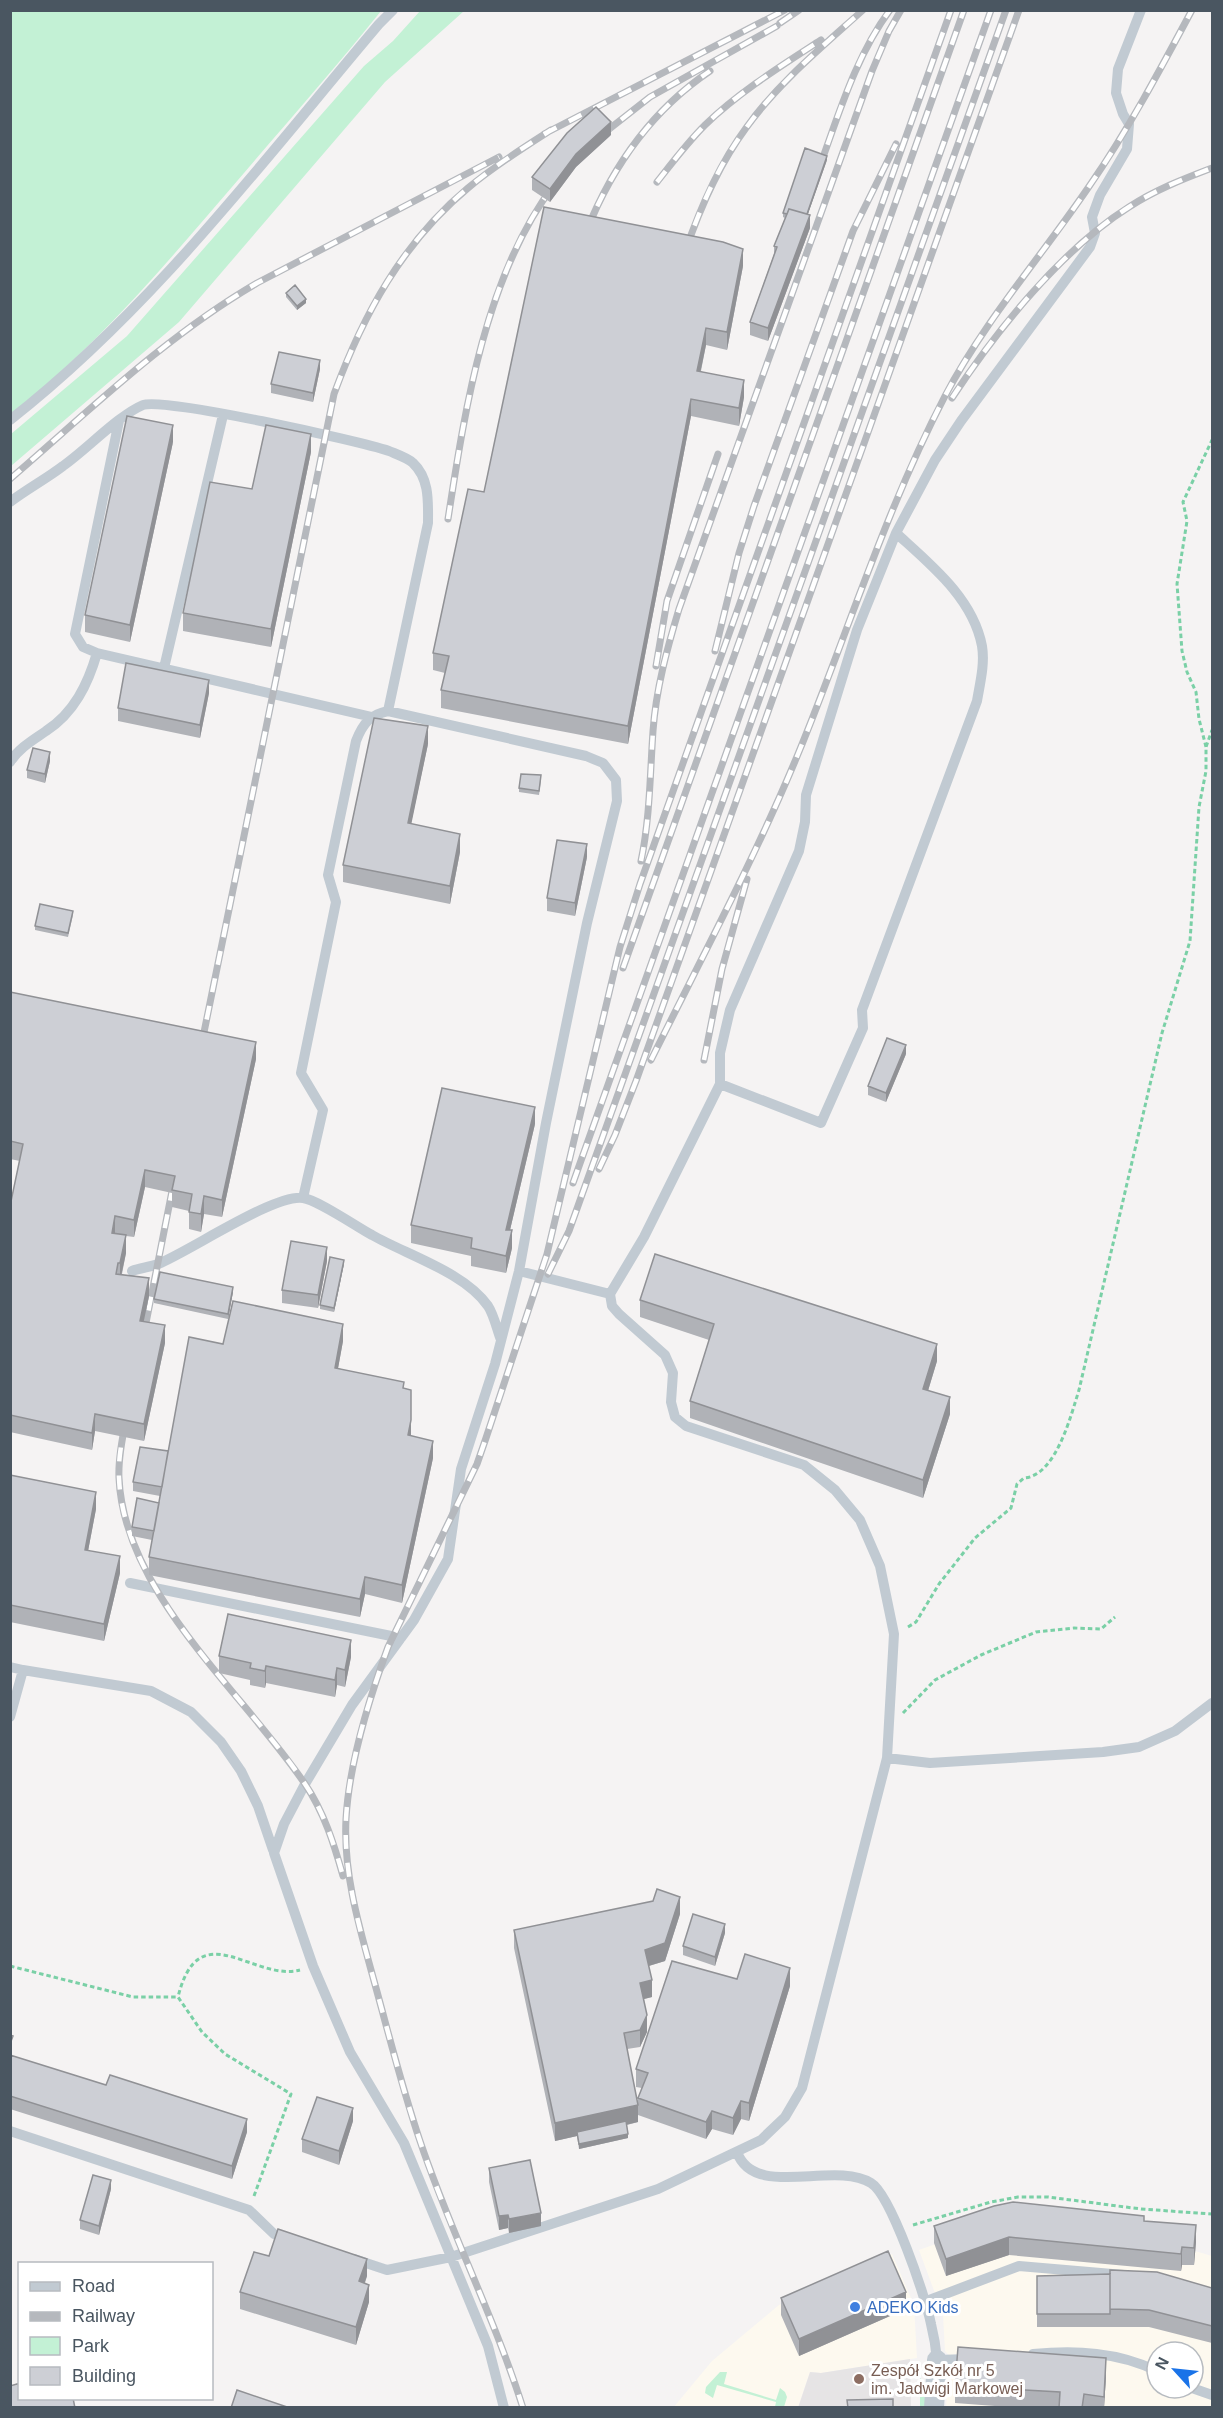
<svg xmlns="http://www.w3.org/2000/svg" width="1223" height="2418" font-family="Arial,sans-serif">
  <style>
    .commercial { fill: #fdf9ef; fill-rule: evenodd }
    .education { fill: #e6e4e5 }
    .green { fill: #c3f1d5 }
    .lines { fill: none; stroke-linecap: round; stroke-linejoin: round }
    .path { stroke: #7ad0a6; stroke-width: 3; stroke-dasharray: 4.5 3; stroke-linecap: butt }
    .service { stroke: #c1cad2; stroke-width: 10 }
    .minor { stroke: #c1cad2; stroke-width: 20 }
    .rail-casing { stroke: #b5b8bd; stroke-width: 7 }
    .rail { stroke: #fff; stroke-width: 4.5; stroke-dasharray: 14; stroke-linecap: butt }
    .wall { fill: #b0b2b7 }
    .shaded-wall { fill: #909195 }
    .building { fill: #cdcfd5; stroke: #909195; stroke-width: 1.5 }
    .shop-dot { fill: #3f7fe0; stroke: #fff; stroke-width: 2 }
    .education-dot { fill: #8d6e63; stroke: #fff; stroke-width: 2 }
    .labels { text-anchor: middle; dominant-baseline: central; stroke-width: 6; stroke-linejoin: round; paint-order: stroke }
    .shop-label { font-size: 16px; fill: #366cbe; stroke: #fff; text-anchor: start }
    .education-label { font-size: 16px; fill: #785e54; stroke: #fff; text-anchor: start }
  </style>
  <rect width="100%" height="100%" fill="#f5f3f3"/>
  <!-- commercial -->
  <path class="commercial" d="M994,2223L1196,2242L1195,2251L1212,2256V2407H946L949,2368L957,2364L945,2351L943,2315L919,2250ZM1157,2352H1193V2388H1157Z
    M892,2254L914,2305L917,2358L821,2373L810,2372L798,2407L673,2408L712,2361L779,2305Z"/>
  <!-- education -->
  <path class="education" d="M910,2359L911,2407L798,2408L810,2372L821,2373Z"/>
  <!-- green -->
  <path class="green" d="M11,11H381C337,66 290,119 244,173C171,258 99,345 11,414Z
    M420,11H464L385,82L179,322L11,466V434L127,336L364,66L393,41Z
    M720,2372H727L724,2384L776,2400L780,2388L785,2392L787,2397L784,2407H775L776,2402L717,2385L713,2398L705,2393L706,2387Z
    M920,2378L926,2383V2407H920Z"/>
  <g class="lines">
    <!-- path -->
    <path class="path" d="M1206,747L1199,719L1196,692L1187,672L1182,651L1177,584L1187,521L1183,502L1212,440
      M908,1627L916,1622L939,1584L975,1538L1011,1508L1017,1484L1024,1478C1056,1476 1071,1415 1079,1390L1162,1033L1190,941L1199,807L1206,771V747L1212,730
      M903,1713L935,1680L981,1655L1036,1632L1074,1628L1101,1629L1115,1617
      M10,1966L133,1997H178
      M254,2196L291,2094L225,2054L202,2032L178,1997C199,1912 253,1982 300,1970
      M913,2225L991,2202L1018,2197H1048L1141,2209L1212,2214
      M903,2372L904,2382"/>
    <!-- service -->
    <path class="service" d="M10,420C153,308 263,161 379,24L393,10
      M119,421L75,634L83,647L97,653L372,717
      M10,502C27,489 46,479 63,466C86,450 119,415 143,405C163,397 359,441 389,451C396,454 408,458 413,463C430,479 428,503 428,523L388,711
      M164,668L223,415
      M10,762C19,748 33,740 46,731C74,713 88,684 97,653
      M720,1084L821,1123L863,1028L862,1010L977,701C980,683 985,664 982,646C973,598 930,564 896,533
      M303,1198L323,1110L301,1073L336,902L328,875L356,741C363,723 370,715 388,711L586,756L603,763L616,780L617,801L587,923L546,1123L519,1271L495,1364L461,1469L448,1559L414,1620L352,1705L305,1784L284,1824L274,1853L313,1966L350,2052L404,2143L488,2346L504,2408
      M132,1271C140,1268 150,1267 158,1264C190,1251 274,1194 303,1198C318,1200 357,1227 372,1235C407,1255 464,1272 488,1306C494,1315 497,1330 501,1340
      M519,1271L610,1294
      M130,1583L401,1638
      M10,1667L23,1670
      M10,1717L23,1670L151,1691L191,1712L221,1742L241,1771L258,1806L273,1850
      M887,1758L930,1763L1103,1752L1139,1747L1175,1731L1212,1703
      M10,2131L249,2210L274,2234L287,2238
      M737,2152C754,2200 834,2160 871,2183C891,2195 926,2298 931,2324C934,2336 936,2348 937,2360L969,2359
      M354,2259L387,2270L451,2257L658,2189L761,2140L785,2117L802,2088L887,1758L894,1634L880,1566L860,1520L835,1490L804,1465L686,1426L675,1417L671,1402L673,1373L665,1355L619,1314L612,1306L610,1294L644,1237L720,1084V1053L730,1010L799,851L805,822L806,795L857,630L896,533L935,460L961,421L1090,247L1095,233L1092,217L1100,195L1127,149L1129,124L1123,114L1116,93L1118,69L1141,10
      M924,2302L1019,2266L1124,2275
      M1033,2354C1076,2350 1118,2352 1157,2371
      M1192,2388L1212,2395"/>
    <!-- minor -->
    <path class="minor" d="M934,2408L937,2360"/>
    <!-- rail casing -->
    <g class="rail-casing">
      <path id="rail" d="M780,23L799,10
        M544,134L785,10
        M599,137L650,97L777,26
        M818,171C838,117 855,57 890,10
        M657,182C672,163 687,143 705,125C739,92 781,66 821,40
        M586,232C612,167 652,110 710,71
        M685,252C700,208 718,166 746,128C778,83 822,47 863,10
        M952,398C996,331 1061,250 1129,207C1155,190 1183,179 1212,168
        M10,479C90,410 166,336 257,283L499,157
        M448,519C465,409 485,276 554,185
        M715,651L739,553L754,506L853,231L896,144
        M656,666L667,601L718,454
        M641,861C650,818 650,774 653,731C656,689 667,649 679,609L872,71L889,31L901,10
        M623,968L964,10
        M201,1047L334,394C363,315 402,243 468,188C494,166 523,148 551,130
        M651,1060C701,959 755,858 798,754C847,635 885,511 945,396C985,320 1042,256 1090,185C1128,130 1160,70 1192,10
        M704,1060L722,969L747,879
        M599,1169L615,1135L636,1081L1019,10
        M573,1183L991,10
        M548,1274L569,1231L608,1122L1006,10
        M143,1338L175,1176
        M126,1420C122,1439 118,1459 119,1478C124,1594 244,1693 305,1784C324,1812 334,1844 343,1876
        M523,2408C494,2316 450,2231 420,2141C403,2091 390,2039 376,1988C361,1933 343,1876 346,1819C349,1763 369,1699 388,1647L477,1464L486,1438L547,1254L620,947L640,884L951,10"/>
    </g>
    <!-- rail -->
    <use href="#rail" class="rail"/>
  </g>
  <!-- wall -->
  <path class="wall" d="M611,135L576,167L550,202L532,190V177Z
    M827,160L808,214L810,228L768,341L750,335V322L774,254V246L785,218L783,217V213Z
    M743,266L727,350L706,345L701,371L744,397L739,426L691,416L628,744L441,708V690L445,673L433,670V653L484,492Z
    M286,293L306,303L297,310L286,297Z
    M320,369L313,402L271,393V384Z
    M173,442L130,642L85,632V615Z
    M311,452L271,647L183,631V613L252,489Z
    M209,693L200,738L118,721V708Z
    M428,744L411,823L460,852L450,904L343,882V865Z
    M50,761L45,783L27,778V770Z
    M541,780L539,795L519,792V788Z
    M587,857L575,916L547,911V898Z
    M73,915L68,937L35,930V926Z
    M10,992L256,1059L222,1217L204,1214L201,1232L189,1229V1211L172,1207V1193L145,1187L134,1237L126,1236V1253L122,1274L149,1296L144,1322L165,1343L144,1441L95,1431L92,1450L10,1432V1206L20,1161L10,1159Z
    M906,1054L886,1102L868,1095V1086Z
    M535,1124L510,1230L512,1248L506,1273L471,1266V1256L411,1243V1225Z
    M327,1261L318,1308L282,1303V1290Z
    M344,1264L334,1312L320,1309V1305Z
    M233,1292L228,1319L154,1303V1299Z
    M640,1300L937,1361L928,1391L950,1414L923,1498L690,1418V1401L709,1340L640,1317Z
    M343,1341L338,1368L404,1389L411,1436L433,1458L402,1603L365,1594L360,1617L149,1575V1557L152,1540L132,1536V1527L159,1503L160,1496L133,1491V1482L168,1451L223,1344Z
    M10,1475L96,1509L88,1551L120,1573L104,1641L10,1622Z
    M219,1656L351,1657L345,1687L337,1685L335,1697L266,1683L265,1688L250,1685V1680L219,1673Z
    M680,1914L665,1961L649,1966L652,1997L644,1999L647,2032L640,2047L627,2049L638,2104V2098L642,2088L636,2087V2069L737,1979L790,1986L749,2121L741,2119L733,2135L712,2129L706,2139L638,2115V2122L627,2125L628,2138L579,2149L577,2136L555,2141L514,1948V1930Z
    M725,1933L715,1966L683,1955V1946Z
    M10,2055L247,2132L232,2179L10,2109Z
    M353,2121L339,2165L302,2152V2139Z
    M489,2168L541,2226L509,2233L508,2228L499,2230L489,2182Z
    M111,2189L99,2235L80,2229V2220Z
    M1144,2221L1196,2242L1194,2265H1182L1181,2271L1009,2255L946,2276L934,2243V2226Z
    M269,2256L367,2276L365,2283L369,2302L356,2345L240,2309V2292Z
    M1037,2276L1212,2288V2343L1149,2327H1110V2325V2327H1037Z
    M781,2298L906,2309L799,2356L781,2315Z
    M1106,2375L1104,2408H1021L955,2403V2386Z"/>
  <!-- shaded-wall -->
  <path class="shaded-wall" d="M611,122V135L576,167L550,202V189L576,154Z
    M827,156V160L804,225V220Z
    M810,215V228L768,341V328Z
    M743,249V266L727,350V332Z
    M306,299V303L297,310V306Z
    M706,328V345L697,388V371Z
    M320,360V369L313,402V393Z
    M744,380V397L739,426V408Z
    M691,399V416L628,744V726Z
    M173,425V442L130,642V625Z
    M311,434V452L271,647V629Z
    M209,680V693L200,738V725Z
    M428,726V744L408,840V823Z
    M50,752V761L45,783V774Z
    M460,834V852L450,904V886Z
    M587,844V857L575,916V903Z
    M256,1042V1059L222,1217V1200Z
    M906,1045V1054L886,1102V1093Z
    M535,1107V1124L506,1247V1230Z
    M145,1170V1187L134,1237V1220Z
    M204,1196V1214L201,1232V1214Z
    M115,1216V1234L112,1233Z
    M512,1230V1248L506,1273V1256Z
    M126,1235V1253L120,1281V1263Z
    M327,1247V1261L318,1308V1295Z
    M344,1260V1264L334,1312V1308Z
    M149,1278V1296L140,1339V1321Z
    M233,1287V1292L228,1319V1314Z
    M343,1324V1341L335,1385V1368Z
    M165,1325V1343L144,1441V1424Z
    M937,1344V1361L923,1407V1389Z
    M950,1397V1414L923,1498V1480Z
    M95,1414V1431L92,1450V1433Z
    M411,1420V1438L408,1435Z
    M433,1441V1458L402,1603V1585Z
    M96,1492V1509L85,1567V1550Z
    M120,1556V1573L104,1641V1624Z
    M365,1577V1594L360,1617V1599Z
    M351,1640V1657L345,1687V1670Z
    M266,1666V1683L265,1688V1671Z
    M337,1668V1685L335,1697V1680Z
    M680,1897V1914L665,1961L645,1967V1950Z
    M725,1924V1933L715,1966V1957Z
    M790,1968V1986L749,2121V2103Z
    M652,1980V1997L640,2000V1983Z
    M647,2015V2032L640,2047V2030Z
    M741,2101V2119L733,2135V2118Z
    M638,2105V2122L578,2136L577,2132V2136L555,2141V2123Z
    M353,2108V2121L339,2165V2151Z
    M712,2111V2129L706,2139V2122Z
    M247,2119V2132L232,2179V2166Z
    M628,2134V2138L579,2149V2144Z
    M111,2180V2189L99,2235V2226Z
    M541,2213V2226L509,2233V2219Z
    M508,2215V2228L499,2230V2216Z
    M1196,2225V2242L1194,2265V2248Z
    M1009,2237V2255L946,2276V2259Z
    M1182,2247V2265L1181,2271V2254Z
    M367,2259V2276L359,2298V2281Z
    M369,2285V2302L356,2345V2327Z
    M906,2292V2309L799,2356V2339Z
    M1106,2358V2375L1104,2408V2397Z"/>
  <!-- building -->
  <path class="building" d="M596,107L611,122L576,154L550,189L532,177L567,133Z
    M805,148L827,156L807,214L789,209L787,214L783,213Z
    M544,207L723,242L743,249L727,332L706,328L697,371L744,380L739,408L691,399L628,726L441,690L449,656L433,653L468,489L484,492Z
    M789,209L810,215L768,328L750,322L777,247L774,246Z
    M295,285L306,299L297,306L286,293Z
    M279,352L320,360L313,393L271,384Z
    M127,416L173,425L130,625L85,615Z
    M266,425L311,434L271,629L183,613L210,482L252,489Z
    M126,663L209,680L200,725L118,708Z
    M374,718L428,726L408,823L460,834L450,886L343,865Z
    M33,748L50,752L45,774L27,770Z
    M521,774L541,775L539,791L519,788Z
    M557,840L587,844L575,903L547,898Z
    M40,904L73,911L68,933L35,926Z
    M10,992L256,1042L222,1200L204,1196L201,1214L189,1212L192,1194L172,1190L175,1176L145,1170L134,1220L115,1216L112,1233L126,1235L120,1263H118L116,1274L149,1278L140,1321L165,1325L144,1424L95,1414L92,1433L10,1415V1206L23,1144L10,1141Z
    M887,1038L906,1045L886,1093L868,1086Z
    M442,1088L535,1107L506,1230H512L506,1256L471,1248L472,1238L411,1225Z
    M291,1241L327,1247L318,1295L282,1290Z
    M655,1254L937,1344L923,1389L950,1397L923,1480L690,1401L714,1324L640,1300Z
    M330,1257L344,1260L334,1308L320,1305Z
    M160,1272L233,1287L228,1314L154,1299Z
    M233,1301L343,1324L335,1368L404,1382L403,1388L411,1390V1420L408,1435L433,1441L402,1585L365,1577L360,1599L149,1557L189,1337L223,1344Z
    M140,1447L168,1451L162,1487L133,1482Z
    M10,1475L96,1492L85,1550L120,1556L104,1624L10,1605Z
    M137,1498L159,1503L154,1531L132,1527Z
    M228,1614L351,1640L345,1670L337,1668L335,1680L266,1666L265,1671L250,1668L251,1663L219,1656Z
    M657,1889L680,1897L665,1943L645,1950L652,1980L640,1983L647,2015L640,2030L624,2033L638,2105L555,2123L514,1930L653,1901Z
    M693,1914L725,1924L715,1957L683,1946Z
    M745,1954L790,1968L749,2103L741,2101L733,2118L712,2111L706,2122L638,2098L648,2073L636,2069L672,1961L737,1979Z
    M10,2035L13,2036L10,2044Z
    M10,2055L106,2085L110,2075L247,2119L232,2166L10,2096Z
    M317,2097L353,2108L339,2151L302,2139Z
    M626,2121L628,2134L579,2144L577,2132Z
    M530,2160L541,2213L509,2219L508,2215L499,2216L489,2168Z
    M93,2175L111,2180L99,2226L80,2220Z
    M1013,2202L1144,2216V2221L1196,2225L1194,2248L1182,2247L1181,2254L1009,2237L946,2259L934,2226L994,2206Z
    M278,2229L367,2259L359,2281L369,2285L356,2327L240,2292L254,2252L269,2256Z
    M888,2251L906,2292L799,2339L781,2298Z
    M1110,2270L1157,2272L1212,2288V2326L1149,2310L1110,2309Z
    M1110,2274V2314H1037V2276Z
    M958,2347L1106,2358L1104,2397L1084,2394L1082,2408H1059L1060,2392L955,2386Z
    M20,2383V2398H73L75,2408H10V2386Z
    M237,2390L290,2408H231Z
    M893,2399V2408H848L847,2400Z"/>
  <!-- markers -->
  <circle class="shop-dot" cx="855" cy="2307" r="6"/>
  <circle class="education-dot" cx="859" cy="2379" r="6"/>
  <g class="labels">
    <!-- shop labels -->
    <g class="shop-label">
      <text x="867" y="2307">ADEKO Kids</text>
    </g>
    <!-- education labels -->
    <g class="education-label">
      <text x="871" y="2370">Zespół Szkół nr 5<tspan x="871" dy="18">im. Jadwigi Markowej</tspan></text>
    </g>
  </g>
  <!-- border -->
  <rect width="1223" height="2418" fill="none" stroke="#4a5661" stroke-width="24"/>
  <!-- legend -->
  <rect x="18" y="2262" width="195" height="138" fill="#ffffff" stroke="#b7bbc0" stroke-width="1.5"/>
  <rect x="30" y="2282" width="30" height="9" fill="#c1cad2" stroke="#b7bbc0" stroke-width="1.5"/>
  <text x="72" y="2292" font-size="18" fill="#4a5661">Road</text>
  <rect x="30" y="2312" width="30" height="9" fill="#b5b8bd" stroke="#b7bbc0" stroke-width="1.5"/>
  <text x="72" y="2322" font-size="18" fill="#4a5661">Railway</text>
  <rect x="30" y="2337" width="30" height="18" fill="#c3f1d5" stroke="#b7bbc0" stroke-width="1.5"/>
  <text x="72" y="2352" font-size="18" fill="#4a5661">Park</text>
  <rect x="30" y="2367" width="30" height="18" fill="#cdcfd5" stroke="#b7bbc0" stroke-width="1.5"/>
  <text x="72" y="2382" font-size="18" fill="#4a5661">Building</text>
  <!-- north arrow -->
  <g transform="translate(1175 2370) rotate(297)"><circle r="28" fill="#ffffff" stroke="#b7bbc0" stroke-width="1.5"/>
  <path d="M0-4.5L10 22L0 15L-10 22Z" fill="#1a73e8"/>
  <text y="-9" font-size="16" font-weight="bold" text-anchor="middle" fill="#4a5661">N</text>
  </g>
</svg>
